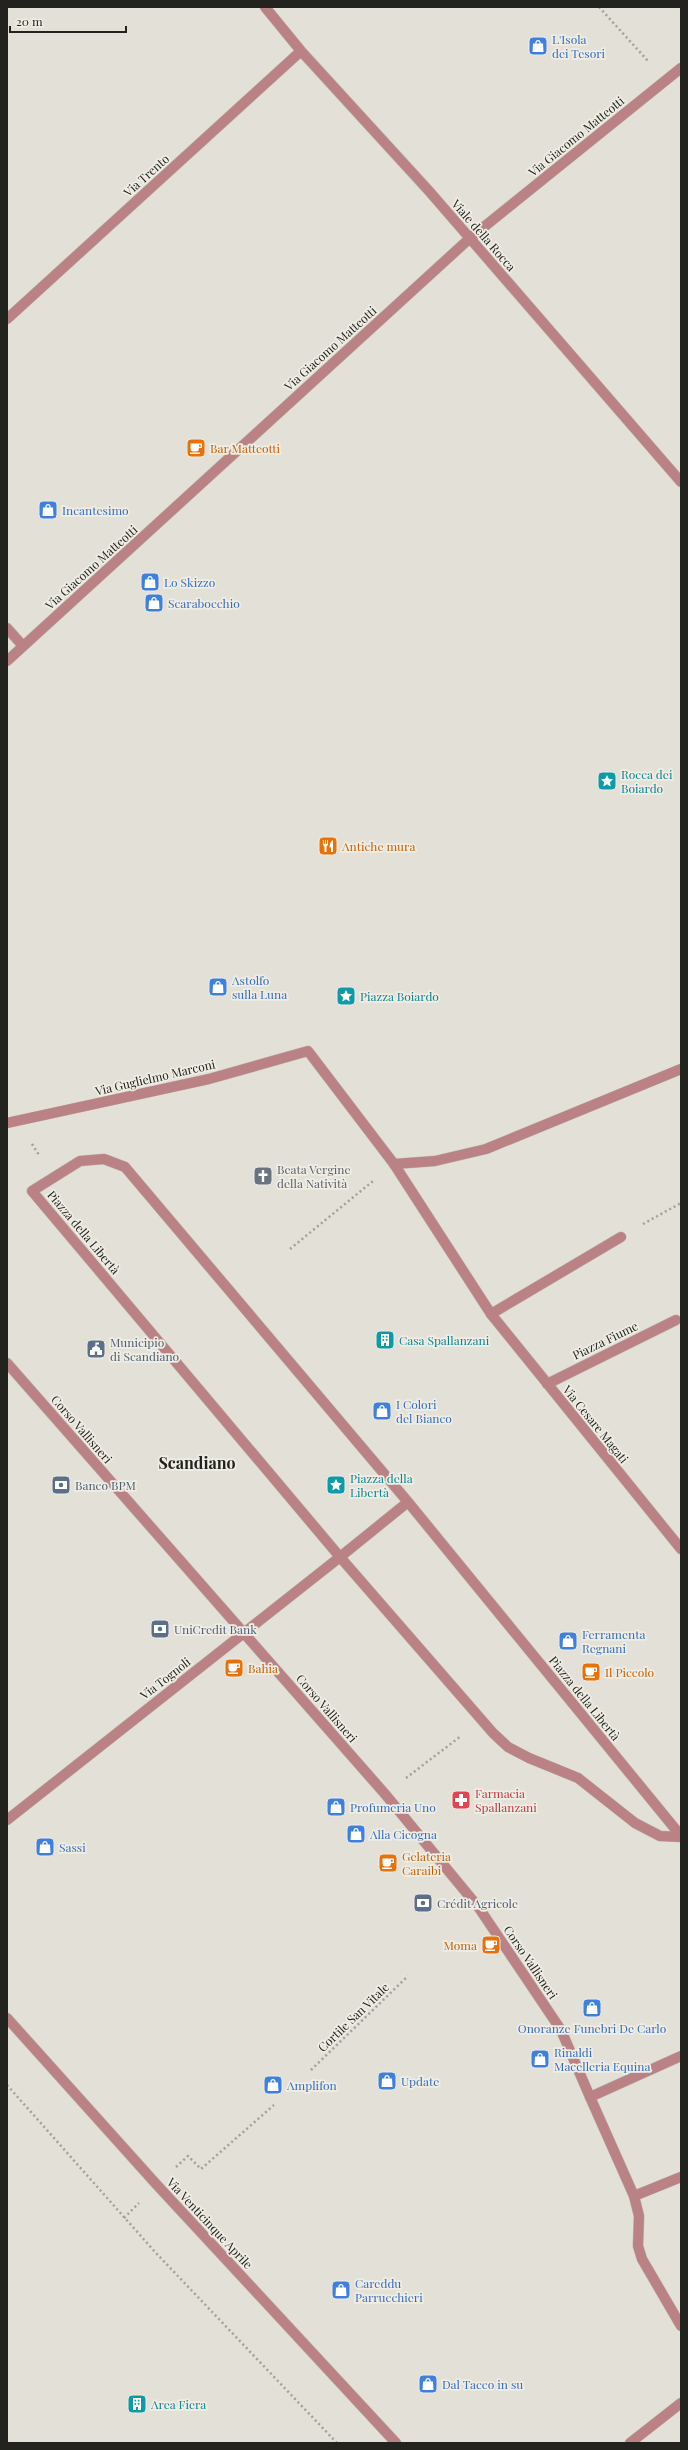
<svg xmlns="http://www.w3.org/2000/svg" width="688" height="2450" font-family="'Playfair Display',serif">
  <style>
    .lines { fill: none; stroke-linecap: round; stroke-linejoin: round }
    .pedestrian-casing { stroke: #bfbeb6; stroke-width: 11 }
    .minor-casing { stroke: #bfbeb6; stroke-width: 11 }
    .path { stroke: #a1a099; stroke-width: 2.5; stroke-dasharray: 2 3; stroke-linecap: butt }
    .pedestrian { stroke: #ba8285; stroke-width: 10 }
    .minor { stroke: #ba8285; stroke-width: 10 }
    .labels { text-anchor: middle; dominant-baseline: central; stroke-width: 3.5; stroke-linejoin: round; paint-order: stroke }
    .shop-label { font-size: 12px; fill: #366cbe; stroke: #efede4; text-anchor: start }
    .street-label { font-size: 12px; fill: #22221e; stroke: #efede4 }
    .food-label { font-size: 12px; fill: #c56008; stroke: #efede4; text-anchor: start }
    .culture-label { font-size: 12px; fill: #0d838f; stroke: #efede4; text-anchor: start }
    .worship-label { font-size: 12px; fill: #5b616d; stroke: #efede4; text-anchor: start }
    .service-label { font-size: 12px; fill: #4e5e75; stroke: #efede4; text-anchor: start }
    .health-label { font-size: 12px; fill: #be3a42; stroke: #efede4; text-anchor: start }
    .district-label { font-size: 16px; font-weight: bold; fill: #22221e; stroke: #efede4 }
  </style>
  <rect width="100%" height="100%" fill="#e2e0d7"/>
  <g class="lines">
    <!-- pedestrian casing -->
    <g class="pedestrian-casing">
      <path id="pedestrian" d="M394,1164L435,1161L486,1149L681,1069
        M491,1314L621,1237
        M7,1363L385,1794L479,1908L561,2030L590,2097
        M7,1820L340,1557"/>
    </g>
    <!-- minor casing -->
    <g class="minor-casing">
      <path id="minor" d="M265,7L301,51L429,191L681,482
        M7,319L301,51
        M7,628L23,646
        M7,661L469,239L681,68
        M7,1123L209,1079L308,1051L394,1164L491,1314L681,1549
        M547,1384L676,1320
        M340,1557L408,1502
        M681,1836L408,1502L125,1167L104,1159L80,1161L32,1191L340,1557L493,1733L508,1747L529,1758L578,1778L635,1823L660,1836L681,1837
        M7,2018L157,2185L396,2443
        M681,2056L590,2097L634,2196L639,2216L638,2246L642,2259L681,2326
        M634,2196L681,2177
        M630,2443L681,2403"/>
    </g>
    <!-- path -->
    <path class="path" d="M599,7L648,61
      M32,1144L39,1155
      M643,1224L681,1203
      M290,1249L373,1181
      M406,1778L461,1736
      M311,2070L408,1976
      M7,2085L155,2252L337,2443
      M176,2167L188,2156L201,2169L274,2105
      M124,2218L139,2203"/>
    <!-- pedestrian -->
    <use href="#pedestrian" class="pedestrian"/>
    <!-- minor -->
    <use href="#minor" class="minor"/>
  </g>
  <!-- icons -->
  <defs>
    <g id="shop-square" transform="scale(1)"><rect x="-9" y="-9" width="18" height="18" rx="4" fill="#3f7fe0" stroke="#efede4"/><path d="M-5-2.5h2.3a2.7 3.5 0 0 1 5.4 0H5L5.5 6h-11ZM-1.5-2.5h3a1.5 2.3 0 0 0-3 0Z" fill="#fff"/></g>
    <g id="cafe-square" transform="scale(1)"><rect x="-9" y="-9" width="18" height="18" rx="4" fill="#e8710a" stroke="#efede4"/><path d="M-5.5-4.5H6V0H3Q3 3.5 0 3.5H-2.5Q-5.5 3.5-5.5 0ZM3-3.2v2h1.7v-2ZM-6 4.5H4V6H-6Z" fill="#fff"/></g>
    <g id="sight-square" transform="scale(1)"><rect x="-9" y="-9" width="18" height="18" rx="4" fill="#0f9aa8" stroke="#efede4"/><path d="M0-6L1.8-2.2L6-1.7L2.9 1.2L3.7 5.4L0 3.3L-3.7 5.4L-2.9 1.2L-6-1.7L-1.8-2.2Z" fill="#fff"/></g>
    <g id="restaurant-square" transform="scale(1)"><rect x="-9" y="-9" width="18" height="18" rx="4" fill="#e8710a" stroke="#efede4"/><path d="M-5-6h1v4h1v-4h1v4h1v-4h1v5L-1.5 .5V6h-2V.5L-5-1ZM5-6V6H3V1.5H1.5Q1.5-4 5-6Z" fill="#fff"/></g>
    <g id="church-square" transform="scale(1)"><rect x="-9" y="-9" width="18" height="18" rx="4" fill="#6b7280" stroke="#efede4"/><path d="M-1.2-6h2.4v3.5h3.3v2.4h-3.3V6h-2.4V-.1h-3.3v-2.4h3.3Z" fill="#fff"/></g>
    <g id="building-square" transform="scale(1)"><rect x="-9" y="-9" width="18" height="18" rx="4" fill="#0f9aa8" stroke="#efede4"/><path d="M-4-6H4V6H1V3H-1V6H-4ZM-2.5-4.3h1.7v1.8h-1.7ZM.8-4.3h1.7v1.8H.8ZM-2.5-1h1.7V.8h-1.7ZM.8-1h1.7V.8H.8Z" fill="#fff"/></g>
    <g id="civic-square" transform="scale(1)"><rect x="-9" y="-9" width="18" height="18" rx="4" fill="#5c6f8a" stroke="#efede4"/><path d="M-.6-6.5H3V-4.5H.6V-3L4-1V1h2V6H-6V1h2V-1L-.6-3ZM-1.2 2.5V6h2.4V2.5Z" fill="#fff"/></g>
    <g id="bank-square" transform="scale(1)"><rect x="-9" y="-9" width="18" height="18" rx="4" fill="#5c6f8a" stroke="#efede4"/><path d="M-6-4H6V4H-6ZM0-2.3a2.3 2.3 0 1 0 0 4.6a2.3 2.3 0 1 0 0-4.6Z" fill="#fff"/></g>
    <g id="pharmacy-square" transform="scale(1)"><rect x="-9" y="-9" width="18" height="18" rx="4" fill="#e0444e" stroke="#efede4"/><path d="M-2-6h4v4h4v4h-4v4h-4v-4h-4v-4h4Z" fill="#fff"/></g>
  </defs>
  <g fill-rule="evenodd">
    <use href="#shop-square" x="538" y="46"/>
    <use href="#cafe-square" x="196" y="448"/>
    <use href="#shop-square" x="48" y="510"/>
    <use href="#shop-square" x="150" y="582"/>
    <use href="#shop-square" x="154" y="603"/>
    <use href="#sight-square" x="607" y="781"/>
    <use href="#restaurant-square" x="328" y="846"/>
    <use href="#shop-square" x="218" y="987"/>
    <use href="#sight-square" x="346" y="996"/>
    <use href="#church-square" x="263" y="1176"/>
    <use href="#building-square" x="385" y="1340"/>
    <use href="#civic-square" x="96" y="1349"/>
    <use href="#shop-square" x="382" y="1411"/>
    <use href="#bank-square" x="61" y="1485"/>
    <use href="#sight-square" x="336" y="1485"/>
    <use href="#bank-square" x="160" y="1629"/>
    <use href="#shop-square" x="568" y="1641"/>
    <use href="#cafe-square" x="234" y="1668"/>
    <use href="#cafe-square" x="591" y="1672"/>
    <use href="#pharmacy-square" x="461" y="1800"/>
    <use href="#shop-square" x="336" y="1807"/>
    <use href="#shop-square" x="356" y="1834"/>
    <use href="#shop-square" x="45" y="1847"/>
    <use href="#cafe-square" x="388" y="1863"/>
    <use href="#bank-square" x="423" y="1903"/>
    <use href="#cafe-square" x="491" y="1945"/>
    <use href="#shop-square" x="592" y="2008"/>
    <use href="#shop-square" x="540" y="2059"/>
    <use href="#shop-square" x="387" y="2081"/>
    <use href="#shop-square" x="273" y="2085"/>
    <use href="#shop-square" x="341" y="2290"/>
    <use href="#shop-square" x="428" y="2384"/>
    <use href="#building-square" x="137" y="2404"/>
  </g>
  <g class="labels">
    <!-- shop labels -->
    <g class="shop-label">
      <text x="552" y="39">L'Isola<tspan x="552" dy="14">dei Tesori</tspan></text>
      <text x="62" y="510">Incantesimo</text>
      <text x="164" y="582">Lo Skizzo</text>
      <text x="168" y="603">Scarabocchio</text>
      <text x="232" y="980">Astolfo<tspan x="232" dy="14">sulla Luna</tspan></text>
      <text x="396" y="1404">I Colori<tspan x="396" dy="14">del Bianco</tspan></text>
      <text x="582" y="1634">Ferramenta<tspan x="582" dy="14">Regnani</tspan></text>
      <text x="350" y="1807">Profumeria Uno</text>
      <text x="370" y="1834">Alla Cicogna</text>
      <text x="59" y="1847">Sassi</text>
      <text x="592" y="2028" text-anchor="middle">Onoranze Funebri De Carlo</text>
      <text x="554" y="2052">Rinaldi<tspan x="554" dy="14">Macelleria Equina</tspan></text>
      <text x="401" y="2081">Update</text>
      <text x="287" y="2085">Amplifon</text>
      <text x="355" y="2283">Careddu<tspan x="355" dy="14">Parrucchieri</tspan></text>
      <text x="442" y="2384">Dal Tacco in su</text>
    </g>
    <!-- street labels -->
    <g class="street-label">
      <text transform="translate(576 136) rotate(-39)">Via Giacomo Matteotti</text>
      <text transform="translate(146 175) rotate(-42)">Via Trento</text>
      <text transform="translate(484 235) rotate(49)">Viale della Rocca</text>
      <text transform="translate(330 348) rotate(-42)">Via Giacomo Matteotti</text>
      <text transform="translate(91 567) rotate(-42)">Via Giacomo Matteotti</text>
      <text transform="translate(155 1077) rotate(-13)">Via Guglielmo Marconi</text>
      <text transform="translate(84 1232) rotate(50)">Piazza della Libertà</text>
      <text transform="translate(605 1340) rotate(-26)">Piazza Fiume</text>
      <text transform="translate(596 1424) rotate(51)">Via Cesare Magati</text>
      <text transform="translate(82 1429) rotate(49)">Corso Vallisneri</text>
      <text transform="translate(165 1678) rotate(-38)">Via Tognoli</text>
      <text transform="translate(585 1698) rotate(51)">Piazza della Libertà</text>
      <text transform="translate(327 1708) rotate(49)">Corso Vallisneri</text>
      <text transform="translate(531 1962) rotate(56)">Corso Vallisneri</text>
      <text transform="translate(353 2017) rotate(-44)">Cortile San Vitale</text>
      <text transform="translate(210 2223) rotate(47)">Via Venticinque Aprile</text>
    </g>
    <!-- food labels -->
    <g class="food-label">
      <text x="210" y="448">Bar Matteotti</text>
      <text x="342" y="846">Antiche mura</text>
      <text x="248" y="1668">Bahia</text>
      <text x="605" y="1672">Il Piccolo</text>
      <text x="402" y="1856">Gelateria<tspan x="402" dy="14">Caraibi</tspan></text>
      <text x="477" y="1945" text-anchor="end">Moma</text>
    </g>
    <!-- culture labels -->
    <g class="culture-label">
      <text x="621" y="774">Rocca dei<tspan x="621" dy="14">Boiardo</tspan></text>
      <text x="360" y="996">Piazza Boiardo</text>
      <text x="399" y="1340">Casa Spallanzani</text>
      <text x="350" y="1478">Piazza della<tspan x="350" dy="14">Libertà</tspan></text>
      <text x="151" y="2404">Area Fiera</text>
    </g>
    <!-- worship labels -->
    <g class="worship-label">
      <text x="277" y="1169">Beata Vergine<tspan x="277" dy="14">della Natività</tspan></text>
    </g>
    <!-- service labels -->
    <g class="service-label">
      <text x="110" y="1342">Municipio<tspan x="110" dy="14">di Scandiano</tspan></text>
      <text x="75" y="1485">Banco BPM</text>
      <text x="174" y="1629">UniCredit Bank</text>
      <text x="437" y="1903">Crédit Agricole</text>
    </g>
    <!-- health labels -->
    <g class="health-label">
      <text x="475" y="1793">Farmacia<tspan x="475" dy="14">Spallanzani</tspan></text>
    </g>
    <!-- district labels -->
    <g class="district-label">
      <text x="197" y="1462">Scandiano</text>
    </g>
  </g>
  <!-- border -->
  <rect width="688" height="2450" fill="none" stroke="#22221e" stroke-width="16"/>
  <!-- scale -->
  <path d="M10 26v6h116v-6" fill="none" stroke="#22221e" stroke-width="2"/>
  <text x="16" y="26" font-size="12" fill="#22221e" stroke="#efede4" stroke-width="3" paint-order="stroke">20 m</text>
</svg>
